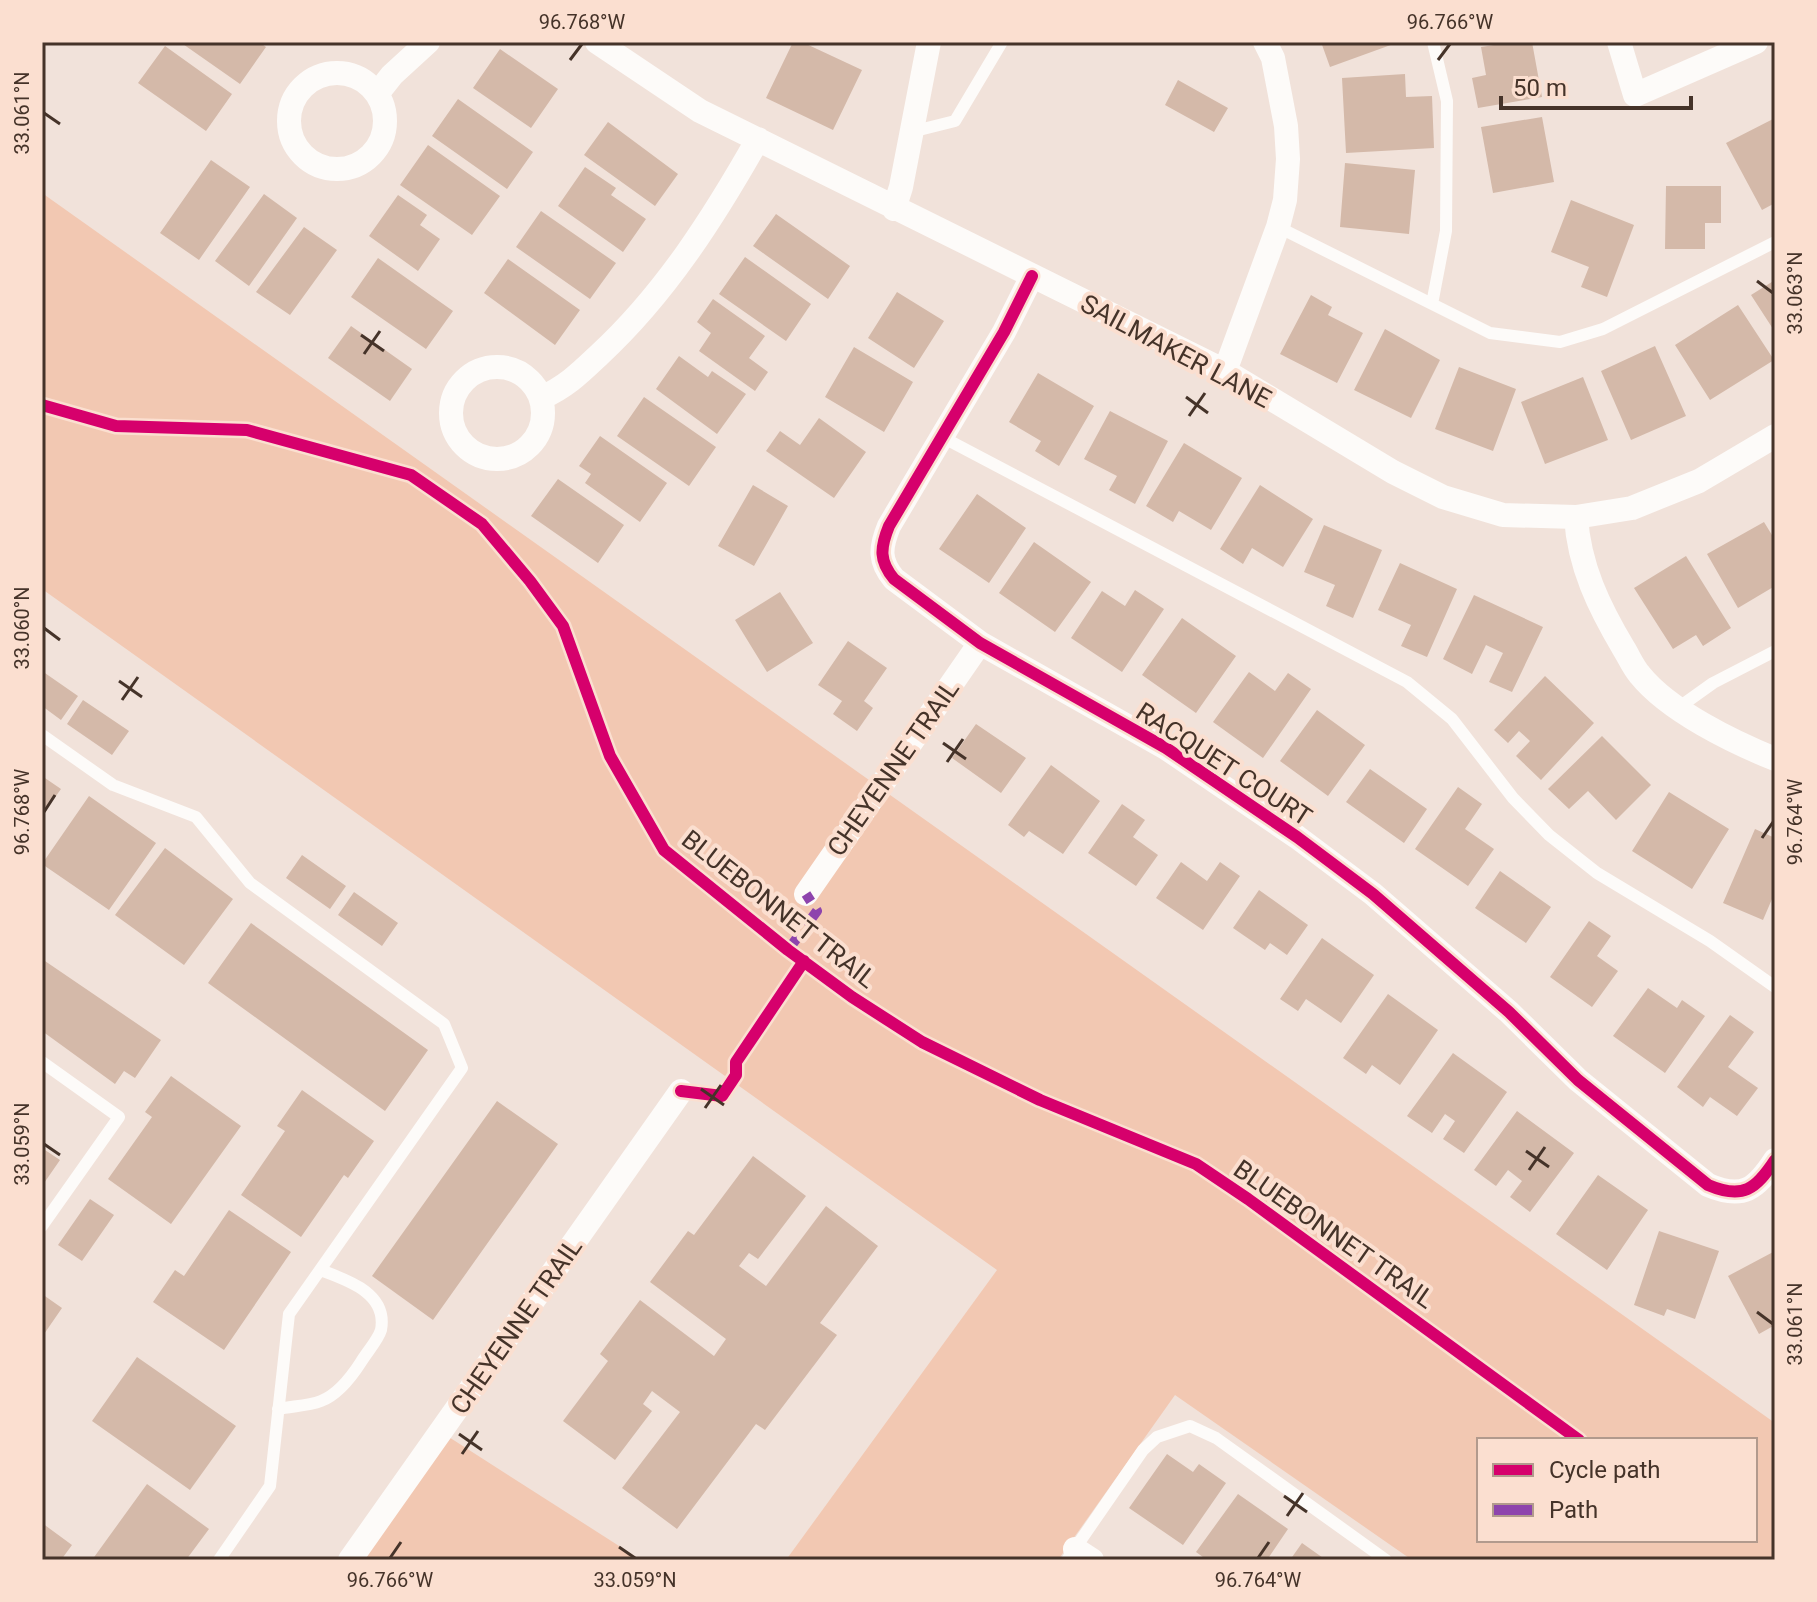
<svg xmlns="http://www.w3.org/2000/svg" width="1817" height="1602" font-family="Roboto,sans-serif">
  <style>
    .green { fill: #f2c8b2; fill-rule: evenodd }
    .building { fill: #d4b9a9 }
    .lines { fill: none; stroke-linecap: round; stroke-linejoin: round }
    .service { stroke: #fdfbf9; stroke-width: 12 }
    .minor { stroke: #fdfbf9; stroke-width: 24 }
    .quiet { stroke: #8e44ad; stroke-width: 10; stroke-dasharray: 20 10; stroke-linecap: butt }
    .cycleway-casing { stroke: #fbdfd0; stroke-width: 17 }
    .cycleway { stroke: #d6006c; stroke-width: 12 }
    .ticks { fill: none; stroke: #453329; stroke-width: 3 }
    .labels { text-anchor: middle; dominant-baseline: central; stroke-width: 8; stroke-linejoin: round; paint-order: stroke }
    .street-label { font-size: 26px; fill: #453329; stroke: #fbdfd0 }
    .neatline { fill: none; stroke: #453329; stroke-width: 3 }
    .ticks-label { font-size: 20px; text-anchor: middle; fill: #453329 }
  </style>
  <rect width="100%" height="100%" fill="#f1e2da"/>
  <!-- green -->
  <path class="green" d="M42,193L1775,1423V1560H1412L1175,1395L1058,1560H786L997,1270L42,589ZM1479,1440H1755V1540H1479Z
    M441,1432L641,1560H350Z"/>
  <!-- building -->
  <path class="building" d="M180,42H259L266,47L240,84Z
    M793,42H802L862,70L833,130L766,98Z
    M1321,42H1399L1330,67Z
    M1513,42H1532L1542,97L1478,108L1472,78L1486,75L1481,47Z
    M165,46L232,94L206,131L138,83Z
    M500,49L558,89L531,128L473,88Z
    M1405,74L1406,97L1432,96L1434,148L1346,153L1342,78Z
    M1178,80L1228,108L1214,132L1165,105Z
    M458,99L533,152L507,189L432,136Z
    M1542,117L1554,182L1493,193L1481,127Z
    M1775,118V203L1762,210L1726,143Z
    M608,122L678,174L655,206L584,155Z
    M428,145L500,196L472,235L400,185Z
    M211,160L250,187L199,260L160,233Z
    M1345,163L1415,170L1409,234L1340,227Z
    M585,167L616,188L611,195L646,219L623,252L558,206Z
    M1666,186H1721V223H1705V249H1665Z
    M264,194L297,218L249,286L215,261Z
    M398,195L427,215L420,225L440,239L418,271L369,236Z
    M1571,200L1634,225L1607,297L1581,287L1589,267L1551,252Z
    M541,211L616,263L590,299L516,247Z
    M776,214L850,266L828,299L753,246Z
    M304,227L337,250L290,315L256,292Z
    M745,257L811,304L786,341L719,294Z
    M378,258L453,311L426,349L351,297Z
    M508,259L580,310L555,345L484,293Z
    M1775,280V332L1751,295Z
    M897,292L944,321L914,368L868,338Z
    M1311,295L1332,307L1328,315L1363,333L1337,383L1280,354Z
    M713,299L765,336L749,358L768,372L755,391L699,351L711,333L697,322Z
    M1738,305L1774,360L1710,400L1675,345Z
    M351,326L412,369L390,401L328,358Z
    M1385,329L1440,360L1411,418L1354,390Z
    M1655,346L1686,416L1631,440L1601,371Z
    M854,347L913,382L884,432L825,397Z
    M679,356L708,377L712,371L746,394L717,434L656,389Z
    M1459,367L1516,389L1493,451L1435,429Z
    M1038,373L1094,406L1059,466L1035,451L1041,441L1009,422Z
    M1583,377L1608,440L1545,464L1521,402Z
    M644,397L716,447L689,486L617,436Z
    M1110,411L1168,441L1135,504L1109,490L1117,476L1084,459Z
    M819,418L866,452L834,498L766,451L780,431L800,445Z
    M600,436L667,483L640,522L585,483L591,474L579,466Z
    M1184,443L1242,478L1211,530L1179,511L1173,522L1146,506Z
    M558,479L624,525L598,563L531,516Z
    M753,485L788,506L754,566L718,546Z
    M1260,485L1313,519L1283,567L1252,548L1243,564L1220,549Z
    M977,494L1026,528L989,583L939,549Z
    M1764,522L1775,540V586L1738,608L1707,554Z
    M1324,525L1382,550L1353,618L1326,606L1335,585L1304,572Z
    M1034,542L1091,582L1055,632L999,593Z
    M1686,556L1731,628L1703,646L1696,635L1673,649L1634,588Z
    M1400,563L1457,589L1427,657L1401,646L1411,625L1378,610Z
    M1135,590L1164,609L1122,672L1071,638L1102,591L1125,606Z
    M780,592L813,643L767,672L735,620Z
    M1474,595L1543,627L1512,692L1489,682L1503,653L1486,645L1472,674L1443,659Z
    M1182,618L1236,656L1196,713L1142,675Z
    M848,641L887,668L864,701L873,708L857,731L833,714L842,701L818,685Z
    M42,671L78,696L61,720L42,706Z
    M1249,672L1275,691L1288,673L1311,689L1263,758L1213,722Z
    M1545,676L1594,723L1541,780L1516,756L1530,741L1519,731L1508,743L1494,730Z
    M83,700L129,731L112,755L67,724Z
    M1317,710L1365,745L1328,796L1280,761Z
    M976,724L1026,758L1001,793L952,758Z
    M1602,736L1651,785L1616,820L1588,791L1569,809L1548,789Z
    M1051,765L1100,801L1063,854L1029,831L1024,837L1008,825Z
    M1370,769L1427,809L1404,843L1346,802Z
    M42,776L61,789L42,815Z
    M1458,787L1482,804L1465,829L1494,849L1468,886L1415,849Z
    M1669,792L1729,829L1692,889L1632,851Z
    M89,796L156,843L109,910L42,864Z
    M1122,804L1145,820L1133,837L1158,855L1136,886L1088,853Z
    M1755,829L1775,838V892L1763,920L1723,903Z
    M165,848L233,899L184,965L115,915Z
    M302,855L346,886L330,909L286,878Z
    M1181,862L1207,881L1220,862L1240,876L1203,930L1156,898Z
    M1500,871L1551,907L1526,943L1475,908Z
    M1259,890L1308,925L1287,955L1270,943L1265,950L1233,928Z
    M354,892L398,923L382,946L338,915Z
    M1589,921L1611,936L1597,956L1618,971L1592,1007L1550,977Z
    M251,923L428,1050L385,1111L208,983Z
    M1322,938L1374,975L1341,1023L1306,999L1298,1011L1280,999Z
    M42,959L161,1040L135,1078L124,1071L115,1084L42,1031Z
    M1648,988L1677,1008L1682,1000L1705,1016L1665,1073L1613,1036Z
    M1388,994L1438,1030L1400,1085L1372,1065L1366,1074L1343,1058Z
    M1730,1015L1754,1032L1728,1067L1758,1088L1737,1116L1710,1097L1703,1107L1677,1087Z
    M1453,1053L1507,1092L1464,1153L1443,1139L1455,1121L1445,1114L1432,1133L1407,1116Z
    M171,1076L241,1126L171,1224L108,1179L152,1117L145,1112Z
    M302,1090L374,1141L348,1178L344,1175L301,1237L241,1195L285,1131L277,1126Z
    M497,1101L558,1144L433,1320L372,1276Z
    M1517,1111L1574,1153L1530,1212L1510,1197L1522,1181L1508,1170L1496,1186L1474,1170Z
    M42,1148L60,1160L42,1186Z
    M753,1156L806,1196L758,1259L749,1253L739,1266L766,1286L826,1206L878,1246L820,1323L837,1335L765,1430L756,1424L677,1529L622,1488L680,1412L652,1391L643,1404L652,1411L615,1460L563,1421L608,1361L600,1354L640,1300L714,1356L726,1339L650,1282L688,1231L694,1235Z
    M1598,1175L1648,1210L1607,1270L1556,1234Z
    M90,1199L114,1215L82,1261L58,1245Z
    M229,1210L291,1252L224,1350L153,1302L175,1270L184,1276Z
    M1659,1231L1719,1251L1695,1319L1667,1309L1664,1316L1634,1305Z
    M1775,1251V1325L1759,1334L1728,1276Z
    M42,1294L62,1308L42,1337Z
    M137,1357L236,1426L190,1490L92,1421Z
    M1167,1454L1193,1472L1199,1464L1226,1483L1183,1545L1129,1508Z
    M147,1484L209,1529L186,1560H92Z
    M1238,1494L1288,1529L1267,1560H1207L1196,1552Z
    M42,1523L72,1545L61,1560H42Z
    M1302,1543L1326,1560H1290Z"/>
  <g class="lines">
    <!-- service -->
    <path class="service" d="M1433,42L1447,101L1446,231L1432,304L1490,333L1560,342L1603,329L1775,242
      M911,132L955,121L1002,42
      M1278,227L1432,304
      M942,437L1407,682L1452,719L1513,798L1549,835L1597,873L1710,941L1775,987
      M1678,708L1713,683L1775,651
      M42,735L113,785L196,817L250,883L444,1024L462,1068L289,1314L270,1486L219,1560
      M42,1062L119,1117L42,1226
      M278,1409C292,1406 308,1406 321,1401C337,1395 352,1376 361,1362C367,1352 378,1340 381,1330C388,1293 347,1280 320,1270
      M1067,1560L1143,1450L1157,1437L1190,1426L1216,1438L1386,1560"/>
    <!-- minor -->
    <path class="minor" d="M597,42L700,111L1225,371L1393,472L1443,497L1503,515L1576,517L1632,508L1699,481L1775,436
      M1619,42L1635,95L1756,42
      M289 121a48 48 0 1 1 96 0a48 48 0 1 1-96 0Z
      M377,94L392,75L428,42
      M894,209L901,187L929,42
      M1032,276L1004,332L889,526C880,548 879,561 894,579L980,643L1166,748L1297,837L1373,894L1509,1012L1578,1080L1708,1185C1743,1200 1756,1189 1775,1160
      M451 413a46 46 0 1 1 92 0a46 46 0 1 1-92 0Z
      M1225,371L1278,227L1285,200L1288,159L1286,126L1273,58L1265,42
      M541,398C566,387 580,373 599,355C665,294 714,217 758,139
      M1576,517C1579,566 1599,607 1624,649C1629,657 1633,667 1640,675C1669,711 1733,742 1775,759
      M806,894L980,643
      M1075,1549L1092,1560
      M350,1560L681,1091"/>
    <!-- quiet -->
    <path class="quiet" d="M788,950L817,911L806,894"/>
    <!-- cycleway casing -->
    <g class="cycleway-casing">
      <path id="cycleway" d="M1032,276L1004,332L889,526C880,548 879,561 894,579L980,643L1166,748L1297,837L1373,894L1509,1012L1578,1080L1708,1185C1743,1200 1756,1189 1775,1160
        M42,405L116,426L247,430L411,475L482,524L530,581L563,626L610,756L664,850L788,950L852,997L922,1042L1040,1100L1196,1164L1248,1199L1579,1440
        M681,1091L722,1096L736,1075V1062L804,961"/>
    </g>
    <!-- cycleway -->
    <use href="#cycleway" class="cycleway"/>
  </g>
  <!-- ticks -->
  <path class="ticks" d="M570,60L582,44M1438,60L1450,44M44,113L60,124M1757,281L1773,293M361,335L384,351M364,354L380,331M1186,397L1208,413M1189,416L1205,393M44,628L60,640M119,681L142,697M122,700L138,677M943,743L966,759M947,762L963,739M44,812L55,795M1762,838L1773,822M701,1089L724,1105M705,1108L721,1085M44,1144L60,1155M1526,1151L1549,1167M1529,1170L1545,1147M1757,1312L1773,1324M459,1434L482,1450M462,1454L478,1431M1284,1496L1307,1512M1287,1516L1303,1493M619,1547L635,1558M390,1558L401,1542M1258,1558L1269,1542"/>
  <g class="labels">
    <!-- street labels -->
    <g class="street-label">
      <text transform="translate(1176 351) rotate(28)">SAILMAKER LANE</text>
      <text transform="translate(1224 764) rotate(33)">RACQUET COURT</text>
      <text transform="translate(893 768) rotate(-55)">CHEYENNE TRAIL</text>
      <text transform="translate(779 909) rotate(38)">BLUEBONNET TRAIL</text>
      <text transform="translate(1334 1234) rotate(35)">BLUEBONNET TRAIL</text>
      <text transform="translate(516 1326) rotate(-55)">CHEYENNE TRAIL</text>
    </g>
  </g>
  <!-- border -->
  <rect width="1817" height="1602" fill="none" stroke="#fbdfd0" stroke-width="88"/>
  <!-- legend -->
  <rect x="1477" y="1438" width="280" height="104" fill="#fbdfd0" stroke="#b29a8d" stroke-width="2"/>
  <rect x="1493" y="1464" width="40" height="12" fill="#d6006c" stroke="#b29a8d" stroke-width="2"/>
  <text x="1549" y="1478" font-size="24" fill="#453329">Cycle path</text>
  <rect x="1493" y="1504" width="40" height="12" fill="#8e44ad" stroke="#b29a8d" stroke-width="2"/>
  <text x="1549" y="1518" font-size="24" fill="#453329">Path</text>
  <!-- scale -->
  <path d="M1501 96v12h190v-12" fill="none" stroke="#453329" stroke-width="4"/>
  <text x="1513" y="96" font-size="24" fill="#453329" stroke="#fbdfd0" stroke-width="6" paint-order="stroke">50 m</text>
  <rect x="44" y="44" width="1729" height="1514" class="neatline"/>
  <g class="ticks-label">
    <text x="582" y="29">96.768°W</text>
    <text x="1450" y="29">96.766°W</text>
    <text transform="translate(22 113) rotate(-90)" y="7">33.061°N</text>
    <text transform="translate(1795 293) rotate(-90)" y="7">33.063°N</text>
    <text transform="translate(22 628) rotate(-90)" y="7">33.060°N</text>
    <text transform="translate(22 812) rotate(-90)" y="7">96.768°W</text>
    <text transform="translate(1795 822) rotate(-90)" y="7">96.764°W</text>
    <text transform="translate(22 1144) rotate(-90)" y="7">33.059°N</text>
    <text transform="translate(1795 1324) rotate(-90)" y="7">33.061°N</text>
    <text x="390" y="1587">96.766°W</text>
    <text x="635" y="1587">33.059°N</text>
    <text x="1258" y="1587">96.764°W</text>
  </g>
</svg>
